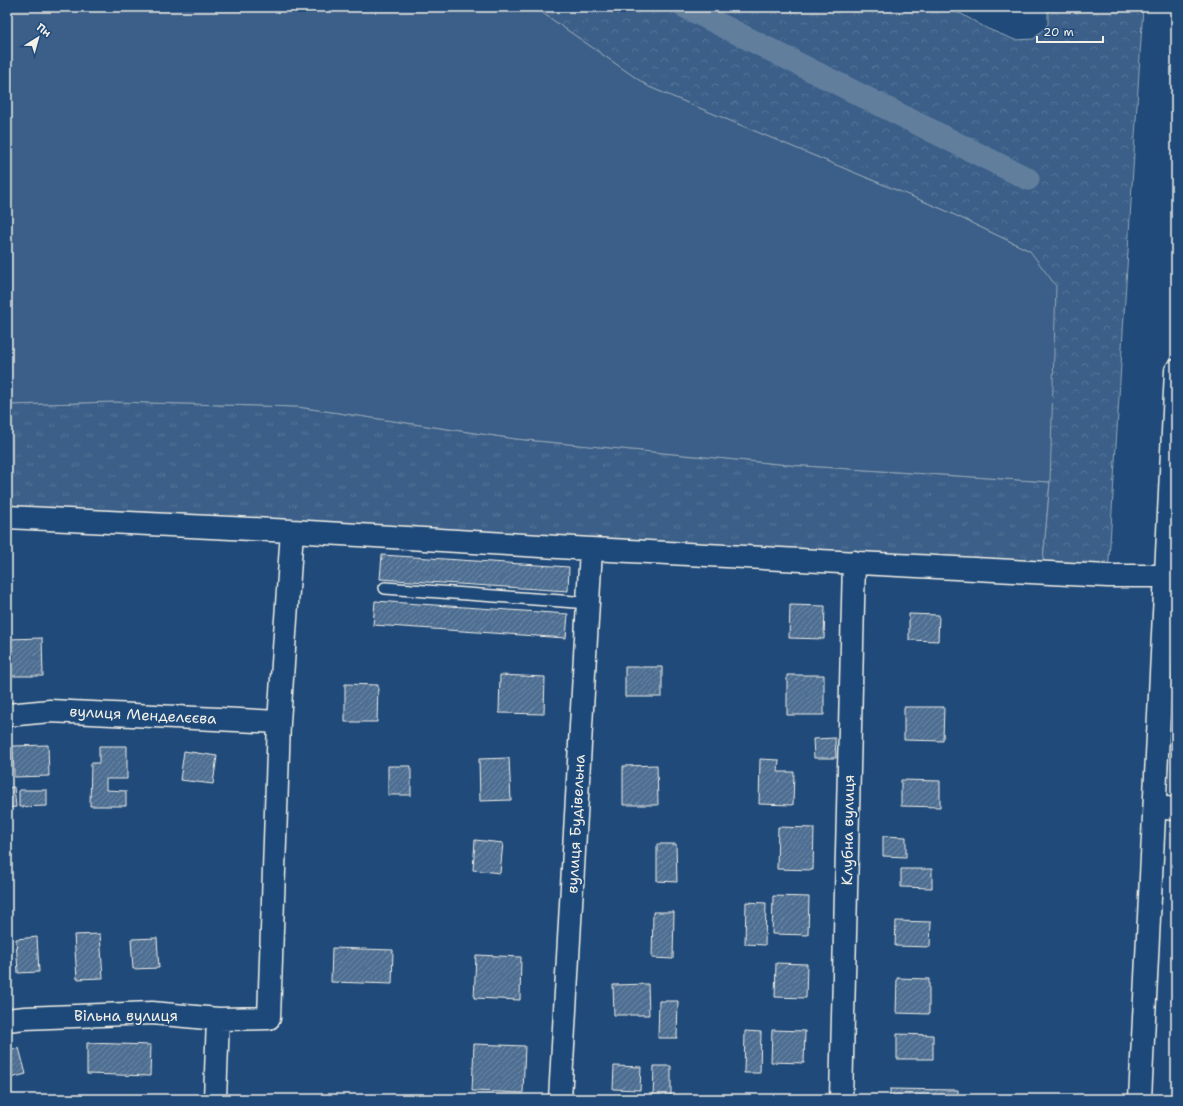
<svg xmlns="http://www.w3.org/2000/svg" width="1183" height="1106" font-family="'Shantell Sans',sans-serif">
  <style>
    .grass { fill: url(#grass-tufts); stroke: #97a8b8 }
    .forest { fill: url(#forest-crowns); stroke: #97a8b8 }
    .garden { fill: #3a5f88; stroke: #97a8b8 }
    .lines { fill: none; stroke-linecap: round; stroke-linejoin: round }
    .canal { stroke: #627e9d; stroke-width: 23 }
    .building { fill: url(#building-hatch); stroke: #f4f1e8 }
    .service-casing { stroke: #f4f1e8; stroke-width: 14 }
    .minor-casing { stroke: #f4f1e8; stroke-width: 25 }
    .primary-casing { stroke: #f4f1e8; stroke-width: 25 }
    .service { stroke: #1f4a7a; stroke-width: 11 }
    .minor { stroke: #1f4a7a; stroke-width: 22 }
    .primary { stroke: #1f4a7a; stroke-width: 22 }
    .labels { text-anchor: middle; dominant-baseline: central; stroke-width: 4; stroke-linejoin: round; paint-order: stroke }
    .street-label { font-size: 15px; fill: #f4f1e8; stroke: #1f4a7a }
  </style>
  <defs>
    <pattern id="grass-tufts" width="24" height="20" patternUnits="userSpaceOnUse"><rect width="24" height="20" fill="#3a5f88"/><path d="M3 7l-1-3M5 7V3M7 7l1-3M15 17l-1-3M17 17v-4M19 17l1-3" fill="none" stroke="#577699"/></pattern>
    <pattern id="forest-crowns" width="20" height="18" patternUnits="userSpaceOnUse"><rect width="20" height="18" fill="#3a5f88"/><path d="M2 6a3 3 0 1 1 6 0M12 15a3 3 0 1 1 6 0" fill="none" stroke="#577699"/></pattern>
    <pattern id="building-hatch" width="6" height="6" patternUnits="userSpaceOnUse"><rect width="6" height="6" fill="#4d6e92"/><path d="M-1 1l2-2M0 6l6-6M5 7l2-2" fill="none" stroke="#708aa6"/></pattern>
  </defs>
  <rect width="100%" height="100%" fill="#1f4a7a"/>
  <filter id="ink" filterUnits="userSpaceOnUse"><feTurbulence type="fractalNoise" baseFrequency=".025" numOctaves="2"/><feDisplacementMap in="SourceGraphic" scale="8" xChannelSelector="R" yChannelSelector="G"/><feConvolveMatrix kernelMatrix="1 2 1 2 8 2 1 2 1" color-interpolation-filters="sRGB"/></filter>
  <g filter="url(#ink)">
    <!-- grass -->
    <path class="grass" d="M114,402L298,407L516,439L790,465L1050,482L1042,572L7,517V405Z"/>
    <!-- forest -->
    <path class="forest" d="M534,7H949L988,29L1015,40L1034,39L1048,24V7H1143L1108,576L1042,572L1050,482L1030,251L944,210L649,87Z"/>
    <!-- garden -->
    <path class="garden" d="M7,7H534L649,87L944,210L1030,251L1056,286L1050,482L790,465L516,439L298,407L114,402L7,405Z"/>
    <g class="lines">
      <!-- canal -->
      <path class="canal" d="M685,7L1028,179"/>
    </g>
    <!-- building -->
    <path class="building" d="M382,555L569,567L568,591L380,579Z
      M375,601L568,614L566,638L373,625Z
      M790,605L825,606L824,639L789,638Z
      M909,614L939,615L938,641L909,640Z
      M42,638L43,676H7V639Z
      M625,667H662V697H625Z
      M500,675L545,677L544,714L499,713Z
      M787,675H824V715H787Z
      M345,684L378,685L377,722H345Z
      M904,707H944L943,741L904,740Z
      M835,738L836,758H814L813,739Z
      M48,745L49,776L14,777L13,746Z
      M99,746H127V779H106V790L126,791V806H90L91,763H99Z
      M184,751L217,756L213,784L180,780Z
      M509,758L511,800L480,801L479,759Z
      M760,759L779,760L778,772H794L793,805L759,804Z
      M657,765L658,805H623V766Z
      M388,766H411V795H388Z
      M901,780L940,781V807L901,806Z
      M14,787L16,807L7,808V788Z
      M19,790H47V806L19,807Z
      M778,827L814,828L813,870L777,869Z
      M883,836L906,837V857L883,856Z
      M475,840L503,843L500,873L473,870Z
      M657,844H676L677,882L657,881Z
      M901,869H932V888L901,887Z
      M773,896L809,897L808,935L772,934Z
      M746,902L766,903L765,945L745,944Z
      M653,912H674L673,959L652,958Z
      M896,921L931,922L930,947L895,946Z
      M100,934L103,978L77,979L74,935Z
      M37,937L39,972L18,973L16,939Z
      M157,938L159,968L133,969L131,939Z
      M332,948L393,950L392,984L331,982Z
      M476,955L521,957L520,1000L474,998Z
      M776,963L807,964L806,998L775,997Z
      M897,978L929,979V1014L896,1013Z
      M648,984L649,1015H614L613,985Z
      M659,1001H678L677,1038H658Z
      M772,1030L805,1031L804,1063L771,1062Z
      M745,1031L761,1032L760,1073H744Z
      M897,1034L933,1035V1059H897Z
      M87,1043L151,1045L150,1076L87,1074Z
      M474,1044L525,1046L523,1093L472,1091Z
      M19,1048L26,1074L7,1079V1050Z
      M614,1066L641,1067L640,1090L613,1089Z
      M654,1066H671V1098H653Z
      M890,1089L958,1090V1099H890Z"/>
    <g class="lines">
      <!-- service casing -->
      <g class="service-casing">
        <path id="service" d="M385,588L589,603"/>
      </g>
      <!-- minor casing -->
      <g class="minor-casing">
        <path id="minor" d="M7,517L292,531L591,549L1108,576H1165
          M7,715L50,711L279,722
          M1155,807L1176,809
          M7,1020L25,1018L152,1013L218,1019L269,1018L279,722L292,531
          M215,1099L218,1019
          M560,1099L591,549
          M841,1099L854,562"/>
      </g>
      <!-- primary casing -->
      <g class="primary-casing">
        <path id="primary" d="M1140,1099L1176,371"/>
      </g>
      <!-- service -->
      <use href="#service" class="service"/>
      <!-- minor -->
      <use href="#minor" class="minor"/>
      <!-- primary -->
      <use href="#primary" class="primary"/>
    </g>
  </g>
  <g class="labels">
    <!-- street labels -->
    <g class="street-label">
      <text transform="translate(143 715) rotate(3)">вулиця Менделєєва</text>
      <text transform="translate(576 824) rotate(-87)">вулиця Будівельна</text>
      <text transform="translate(848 830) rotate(-89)">Клубна вулиця</text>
      <text x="126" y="1016">Вільна вулиця</text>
    </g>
  </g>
  <!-- margin -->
  <rect width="1183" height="1106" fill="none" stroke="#1f4a7a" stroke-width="24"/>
  <rect x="12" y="12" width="1159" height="1082" fill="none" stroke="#f4f1e8" stroke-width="1.5" filter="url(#ink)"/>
  <!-- north arrow -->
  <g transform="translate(38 38) rotate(37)" stroke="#1f4a7a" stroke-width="3" paint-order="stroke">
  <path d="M0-3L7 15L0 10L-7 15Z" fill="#f4f1e8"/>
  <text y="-6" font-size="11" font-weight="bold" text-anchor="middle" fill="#f4f1e8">Пн</text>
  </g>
  <!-- scale -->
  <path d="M1037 36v6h66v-6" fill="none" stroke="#f4f1e8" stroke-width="2"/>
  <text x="1043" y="36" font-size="12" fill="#f4f1e8" stroke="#1f4a7a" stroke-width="3" paint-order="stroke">20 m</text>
</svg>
